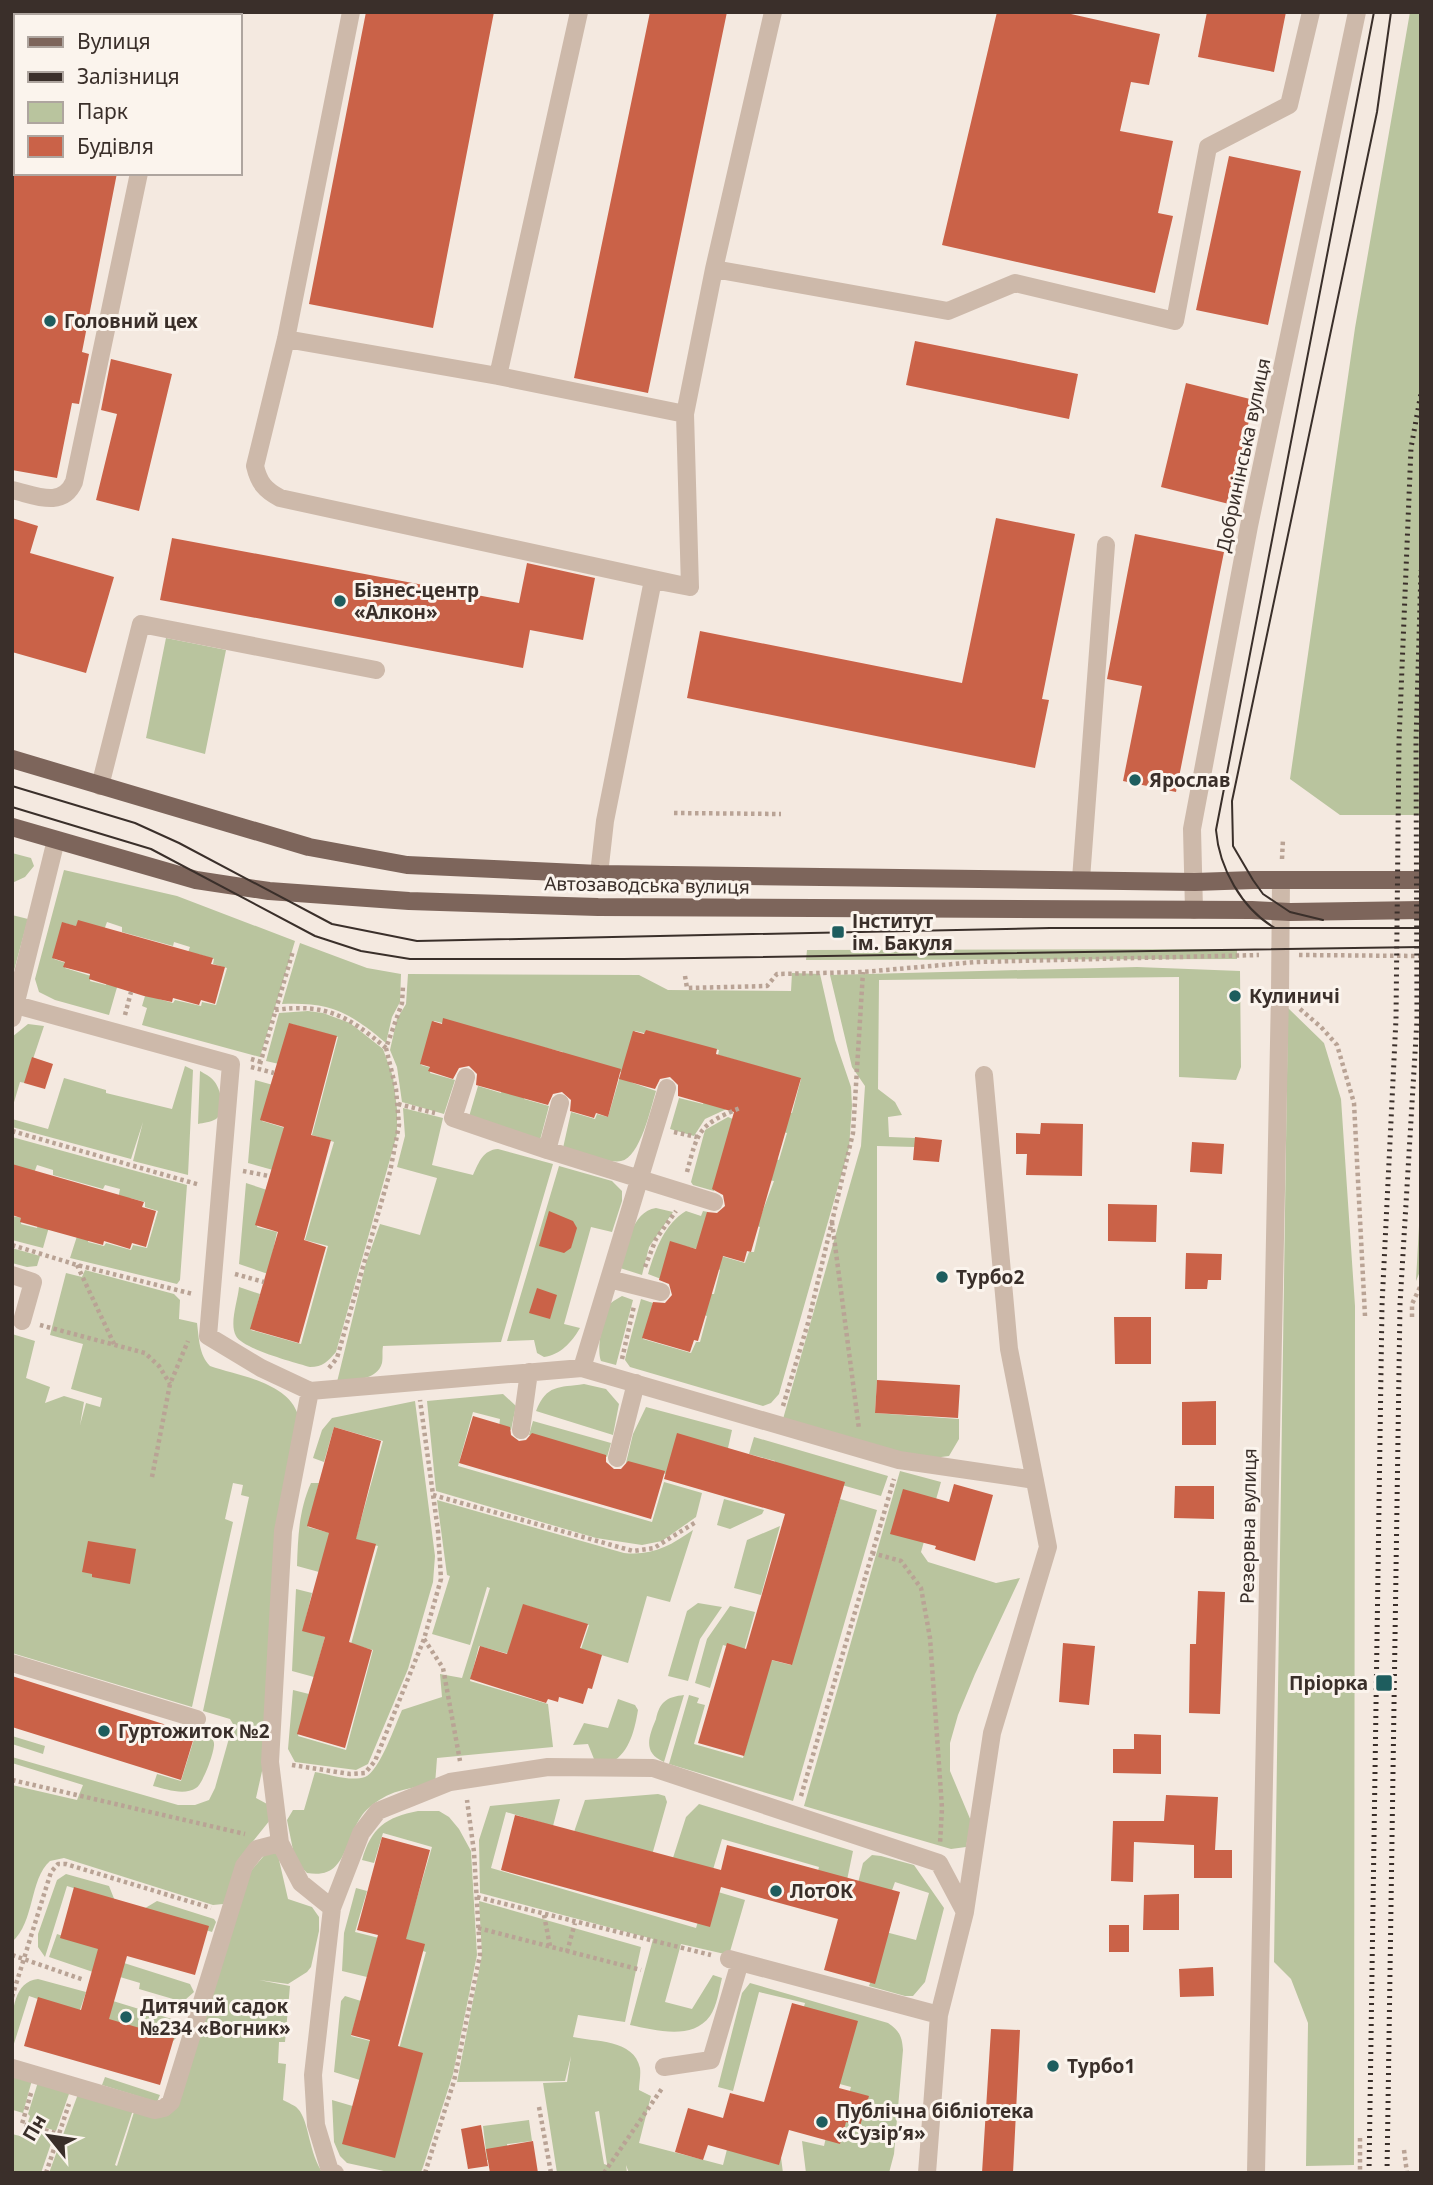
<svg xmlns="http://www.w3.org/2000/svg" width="1433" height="2185" font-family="'Noto Sans',sans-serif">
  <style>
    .green { fill: #b9c49e; fill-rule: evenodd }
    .building { fill: #ca6248 }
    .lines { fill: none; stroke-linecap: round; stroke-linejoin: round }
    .path { stroke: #b9a395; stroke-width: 4.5; stroke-dasharray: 3.5 3.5; stroke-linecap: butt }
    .minor { stroke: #cdb9aa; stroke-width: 18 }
    .major { stroke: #7d655b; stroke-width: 18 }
    .tram { stroke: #3a2f2a; stroke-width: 2 }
    .rail { stroke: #3a2f2a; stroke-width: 5; stroke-dasharray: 2 5; stroke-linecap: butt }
    .poi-dot { fill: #1e5d5e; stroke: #fbf4ed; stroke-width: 2.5 }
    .labels { text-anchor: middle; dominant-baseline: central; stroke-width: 6; stroke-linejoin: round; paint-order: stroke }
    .poi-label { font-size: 19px; font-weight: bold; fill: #3a2f2a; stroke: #fbf4ed; text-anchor: start }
    .street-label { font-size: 19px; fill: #3a2f2a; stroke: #fbf4ed }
  </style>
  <rect width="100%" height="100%" fill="#f4e9e0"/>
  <!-- green -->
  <path class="green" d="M1410,12H1421V815H1340L1290,779L1355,328Z
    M166,638L226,650L205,754L146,738Z
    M12,853L31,858L34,866L25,877L12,883Z
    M64,870L177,896L295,941L260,1057L142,1025L147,1008L142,1006L148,986L159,999L173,1003L175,1000L201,1006L202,1002L216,1005L227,968L213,964L214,959L198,954L187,955L190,947L174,942L173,946L122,932V927L107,922L103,933L64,923L54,959L66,963L65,968L91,976L90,981L106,985L109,974L120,977L109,1015L55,1000L39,992L35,979Z
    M12,915L28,919L12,978Z
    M300,943L367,968L401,974L400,1002L392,1017L386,1043C349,1012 331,1002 282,1004Z
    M1237,949V959L806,960L807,950Z
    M1137,967L1240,971L1241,1067L1236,1080L1179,1077V977L879,980L878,1089L895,1102L902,1115L888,1117L889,1137L915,1138V1147L877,1146V1380L875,1413L959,1419V1439L949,1456L926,1459L783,1419L861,1146L865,1086L852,1067L830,975Z
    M792,973L820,974L835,1040L851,1087L852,1106L849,1148L779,1394L771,1403L763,1406L630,1367L625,1360L626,1355L641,1299L653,1303L643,1339L691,1353L696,1342H700L707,1316L704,1315L710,1294H714L720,1270L717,1268L721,1256L745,1263L749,1252H754L760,1227L757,1226L774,1181L769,1180L775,1159L779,1160L787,1133L783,1132L788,1112L792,1113L801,1079L718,1055L719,1050L635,1031L623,1073L563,1056V1052L434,1021L421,1065L431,1068L430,1073L455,1080L444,1114L402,1102L397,1067L390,1050L397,1019L406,1004L408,974L639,975L668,990L791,991Z
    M1288,1008L1324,1043L1341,1099L1355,1306L1354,2165L1306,2166L1308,2023L1291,1979L1274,1962Z
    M308,1011L323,1013L350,1023L383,1049L393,1077L397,1109V1134L336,1352C328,1361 323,1367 310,1367C294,1362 243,1349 236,1336C229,1324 238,1300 239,1287L260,1294L251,1330L301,1344L328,1246L305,1240L334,1142L312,1135L338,1037L291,1024L279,1064L266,1061L279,1013Z
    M28,1024L44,1026L25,1083L20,1082L12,1109V1037Z
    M185,1066L193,1070L188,1175L133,1161L143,1122L131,1159L12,1127V1119L48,1129L64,1078L106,1090V1093L172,1109Z
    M200,1071C205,1074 210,1076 214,1081C221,1089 226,1112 216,1119C211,1122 203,1123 198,1124Z
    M620,1076L633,1083L656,1091C651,1107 640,1158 621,1161C609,1164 576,1151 563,1148L571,1112L595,1119L597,1114L608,1117Z
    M255,1080L273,1085L262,1121L285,1128L273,1170L248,1163Z
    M478,1086L501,1093L502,1088L525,1095L524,1099L549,1106L540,1140L468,1120Z
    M679,1098L703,1104L705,1099L731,1107L705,1119L694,1136L670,1129Z
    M403,1108L443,1118L432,1165L473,1175C479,1162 483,1150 498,1149L553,1164L501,1342L383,1346C382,1351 383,1358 382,1363C377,1381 352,1380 337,1382L366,1263L380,1224L420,1235L437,1178L397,1167L405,1136Z
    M728,1117L733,1119L714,1191L693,1185L691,1182L705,1130Z
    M12,1137L187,1185L180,1280L177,1284L70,1258L79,1230L91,1233L88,1242L104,1246L106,1243L131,1250L133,1245L147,1248L158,1211L145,1207V1202L130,1198L128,1201L118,1199L120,1189L105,1185L103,1189L53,1175V1170L37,1165L33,1176L12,1164Z
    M559,1166L612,1181L622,1191V1201L612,1232L591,1227L564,1324L580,1328C572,1342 560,1355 544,1357L537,1353L534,1340L507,1341Z
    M246,1183L267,1190L257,1227L277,1232L268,1274L239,1264Z
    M1421,1189V1269L1416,1281Z
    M656,1208L673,1212L649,1247L642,1275L620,1268C627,1247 631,1212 656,1208Z
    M686,1211L701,1216L703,1211L708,1212L697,1249L671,1243L661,1279L648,1274C655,1251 664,1224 686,1211Z
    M12,1216L22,1218L21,1224L37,1228L40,1218L51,1220L43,1248L12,1240Z
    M12,1248L40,1256L37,1266L27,1267L12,1263Z
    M85,1270L174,1294L180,1300L179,1319L197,1323C199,1338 199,1355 210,1366C239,1376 288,1382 298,1415L267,1749L256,1798L269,1805L270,1820L238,1860L228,1896L223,1904L213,1905L64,1858L50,1861C29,1880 35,1922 12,1942V1785L77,1800L83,1785L12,1763V1757L178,1805H195L209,1800L215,1788L233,1724L230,1719L203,1711L249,1497L241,1495L243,1485L233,1483L225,1519L233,1522L192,1707L12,1653V1334L35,1341L26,1378L50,1387L45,1403L64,1396L84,1402L80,1425L86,1403L100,1407L102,1398L71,1389L83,1344L50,1335L66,1273L82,1277Z
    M622,1296L633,1300L616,1365L601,1361C596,1350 603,1312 611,1303C614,1300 619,1298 622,1296Z
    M584,1384L606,1389L619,1404L613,1435L536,1411C547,1384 558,1388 584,1384Z
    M503,1394L516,1406L511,1430L499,1427L500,1419L473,1412L458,1466L652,1522L664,1482L702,1493L696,1517L662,1541L642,1545L596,1538L436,1491L427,1401Z
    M415,1401L435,1556L433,1582L408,1669L368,1764L356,1770L295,1762L288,1749L293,1690L309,1694L298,1736L346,1750L373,1650L351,1644L378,1546L355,1541L383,1441L334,1427L324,1462L313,1458L322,1430L332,1418Z
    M646,1407L732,1430L728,1448L666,1474L626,1463L633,1434Z
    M533,1421L611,1443L607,1457L529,1435Z
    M754,1437L888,1476L881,1496L774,1466L775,1461L749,1454Z
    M900,1471L941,1482L921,1552L928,1562L996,1583L1020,1578L975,1674L958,1715L950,1743V1771L971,1821L966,1847L951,1849L804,1806Z
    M311,1483H319L308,1527L330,1533L319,1572L297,1566C298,1536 299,1510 311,1483Z
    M724,1499L764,1510L762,1514L730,1529L717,1525Z
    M840,1499L877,1510L793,1801L669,1764L689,1695L699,1698L697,1703L705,1705L694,1744L743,1758L771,1660L791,1665Z
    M437,1500L624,1553C652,1556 670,1546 693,1530L670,1602L647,1596L628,1663L581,1649L589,1625L525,1605L509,1654L479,1646L470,1681L548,1704L553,1747L437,1758L435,1785C412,1787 391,1790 372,1805C341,1829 353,1881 307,1873L295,1860L287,1820L293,1810H304L315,1772C329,1774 350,1782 365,1777C380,1771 395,1725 402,1710L442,1697L440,1674L462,1678L490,1588L487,1587L470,1645L432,1634L450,1576L447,1575Z
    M780,1526L761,1595L734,1588L747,1540Z
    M296,1589L312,1593L303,1630L325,1637L314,1677L292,1671Z
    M698,1603L722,1607L700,1639L688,1681L668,1676L687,1611Z
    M730,1606L755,1612L744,1651L723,1645L710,1688L695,1683L707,1639Z
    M684,1695L664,1762C642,1753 649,1736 656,1719C657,1714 659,1707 663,1703C669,1697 676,1696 684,1695Z
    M618,1699L635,1705L638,1710C635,1728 630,1752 612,1762L594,1759L588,1744L573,1745L584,1723L608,1728Z
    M205,1730C209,1734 213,1737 214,1743C215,1751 203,1784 196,1788C184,1796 166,1789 153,1786L157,1774L181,1781L194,1739L201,1741Z
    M12,1736L45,1746L43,1754L12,1744Z
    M658,1794L665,1796L667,1802L652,1855L574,1832L585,1800Z
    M560,1799L553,1826L506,1812L491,1868L696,1928L708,1889L745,1900L729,1955L681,1944L665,2002L692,2009L713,1975L722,1978C719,1990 717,2006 710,2016C692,2041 655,2030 630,2025L653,1939L480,1893L479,1840L490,1806Z
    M699,1804L853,1851L847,1880L818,1871L819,1867L722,1839L712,1873L672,1861L686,1817Z
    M418,1811H439L449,1817L459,1829L471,1851L477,1955L453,2074L423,2167L421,2172L393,2173L347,2163L340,2156L334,2142L332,2100L356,2107L399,2049L426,1952L403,1945L432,1847L383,1833L374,1863L362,1860C371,1828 386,1817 418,1811Z
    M268,1851H277L288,1899L312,1907L319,1917V1931L311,1967L307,1972L288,1984L259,1980L290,1986L285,2042H279L278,2063L286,2064L283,2100C288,2103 295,2105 298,2109C309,2120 309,2155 323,2173H49L78,2094L133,2110L115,2165L117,2166L134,2112L156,2117L250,1872Z
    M872,1855L881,1856L914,1865L944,1908L925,1982L913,1996H905L869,1986L876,1966L878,1930L916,1940L929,1893L895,1882L891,1893L858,1883L863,1863Z
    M66,1874L109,1886L115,1901L67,1886L45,1957L38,1947V1934L57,1880Z
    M356,1888L367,1891L355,1932L379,1938L367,1977L342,1971L344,1933Z
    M157,1901L214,1919L216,1922L212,1932L142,1910Z
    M479,1901L641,1947L625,2022L578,2015L573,2037C595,2042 634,2039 640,2068C641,2075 639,2084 639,2090L651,2096L639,2143L723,2165L734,2122L778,2134L783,2173H629L626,2165L627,2173H557L543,2083L567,2082L571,2056L565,2081L457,2082L482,1955ZM599,2111L607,2164V2165L604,2164L595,2112Z
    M57,1934L101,1949L93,1972L49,1957Z
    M124,1963L190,1984L194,1992L185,2000L173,1999L139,1989L140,1983L120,1977Z
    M38,1979L86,1992L79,2013L29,1996L12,2050C12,2028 8,1982 38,1979Z
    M750,1983L888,2023C900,2031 902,2037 903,2050L894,2154L889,2173H806L802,2141L824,2146L829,2124L840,2126L851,2087L787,2070L805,2003L759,1992L733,2091L718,2087L742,1993Z
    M345,1996L361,2001L351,2036L374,2042L363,2081L334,2072L341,2001Z
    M113,2001L175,2020L180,2025V2034L173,2041L106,2021Z
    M12,2074L32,2080L23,2113L13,2110L12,2112Z
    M105,2077L160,2095L157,2102L102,2085Z
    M38,2082L70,2091L56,2131L28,2122L30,2116L28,2114Z
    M529,2120L532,2141L507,2144L509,2157L487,2160L483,2126Z
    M27,2128L54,2135L41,2173H12V2134L24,2137Z"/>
  <!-- building -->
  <path class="building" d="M366,12H494L433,328L309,304Z
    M650,12H727L648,393L574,378Z
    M997,12H1062L1160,34L1149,85L1131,82L1120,131L1173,141L1158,213L1173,216L1155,293L942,245Z
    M1207,12H1286L1274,72L1198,57Z
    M1229,156L1301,171L1268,325L1196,310Z
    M12,173H117L82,352L89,354L79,404L72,403L57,478L12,470Z
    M915,341L1078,374L1069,419L906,385Z
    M111,359L172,374L139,511L96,500L117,414L101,410Z
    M1186,383L1254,400L1229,504L1161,487Z
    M12,518L38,526L30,553L114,577L86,673L12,652Z
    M996,518L1075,534L1042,699L1049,700L1035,768L687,698L700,631L962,683Z
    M1135,534L1224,552L1176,792L1123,781L1142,686L1107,679Z
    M172,538L519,603L527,563L595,578L583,640L530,630L523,668L160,600Z
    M78,920L213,958L211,964L225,967L215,1004L201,1000L199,1005L173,998L172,1002L144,996L89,979L90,974L63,967L65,962L52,958L62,922L76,926Z
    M443,1018L621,1069L608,1117L596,1113L594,1118L570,1111L571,1100L562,1092L553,1094L548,1105L476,1085L477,1074L469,1066L459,1068L453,1079L428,1071L430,1067L420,1064L432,1021L442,1024Z
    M289,1023L337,1036L311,1135L331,1140L304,1240L326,1247L299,1343L250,1329L278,1232L255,1225L284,1127L260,1120Z
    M646,1030L717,1049L716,1054L801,1078L751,1252L747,1251L744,1262L723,1256L698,1341L694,1340L690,1352L642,1338L653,1302L665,1303L672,1295L669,1284L659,1280L670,1241L696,1249L707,1212L717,1213L725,1206L723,1195L712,1189L734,1112L678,1096V1085L670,1077L660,1079L655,1089L619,1079L633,1031L644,1034Z
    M32,1057L53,1064L45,1089L24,1083Z
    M1041,1123L1083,1124L1082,1176L1026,1175L1027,1154H1016V1133L1040,1134Z
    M915,1137L942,1140L939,1162L913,1160Z
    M1192,1142L1224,1144L1222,1174L1190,1172Z
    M12,1164L144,1202L142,1207L156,1211L146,1247L132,1243L130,1249L104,1241L103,1245L20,1222L21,1218L12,1215Z
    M1108,1204L1157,1205L1156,1242L1108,1241Z
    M549,1211L573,1221L577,1228L571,1248L564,1253L539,1246Z
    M1186,1253L1222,1254L1221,1280H1208L1207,1289H1185Z
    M537,1288L557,1295L550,1319L529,1313Z
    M1114,1317H1151V1364H1115Z
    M877,1380L960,1385L958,1418L875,1413Z
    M1216,1401V1445H1182V1402Z
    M473,1416L510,1427L511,1435L519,1441L526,1440L532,1433L606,1455V1462L614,1469H621L628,1461L665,1471L651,1519L459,1463Z
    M334,1427L381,1441L356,1539L376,1544L349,1642L372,1650L345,1748L297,1734L325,1637L302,1631L329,1533L307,1526Z
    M677,1433L845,1482L792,1665L772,1660L744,1756L698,1743L727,1643L746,1649L785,1514L664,1479Z
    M954,1484L993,1495L975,1561L935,1549L936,1546L890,1534L903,1489L949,1502Z
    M1175,1486H1214V1519L1174,1518Z
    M88,1541L136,1549L130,1584L92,1577V1574L82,1572Z
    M1198,1591L1225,1592L1220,1714L1189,1713L1190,1644H1196Z
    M523,1604L588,1624L580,1648L602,1655L592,1689L588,1688L583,1704L559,1697L558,1702L548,1699L546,1703L470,1679L480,1646L507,1654Z
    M1063,1643L1095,1646L1089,1705L1059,1702Z
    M12,1676L195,1734L181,1780L12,1727Z
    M1134,1734L1161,1735V1774L1113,1773V1749H1134Z
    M1166,1795L1218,1797L1215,1850H1232V1878H1194V1845L1134,1842L1133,1882L1111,1881L1113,1821H1164Z
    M515,1815L721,1870L727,1845L900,1892L875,1984L824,1970L838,1919L721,1887L710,1927L501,1870Z
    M382,1837L430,1850L406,1939L425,1944L398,2046L423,2053L395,2158L342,2144L370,2040L351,2035L378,1935L357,1930Z
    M74,1887L209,1926L195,1975L127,1956L109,2019L174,2038L160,2085L24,2046L38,1997L81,2010L98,1949L60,1938Z
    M1179,1894V1930H1143L1144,1895Z
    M1109,1925H1129V1952H1109Z
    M1213,1967L1214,1996L1180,1997L1179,1969Z
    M792,2003L858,2021L839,2088L869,2096L860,2126L846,2122L840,2144L789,2130L779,2165L708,2145L703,2160L675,2152L688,2108L723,2118L730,2093L764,2102Z
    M991,2029L1020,2030L1013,2173H982Z
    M481,2125L488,2166L468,2169L461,2129Z
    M533,2141L538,2173H490L486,2149Z"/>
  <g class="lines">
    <!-- path -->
    <path class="path" d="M674,813L781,814
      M1282,859L1283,839
      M1299,955L1421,956
      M685,976L687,988L767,986L777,974L863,972L976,962L1259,955
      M1300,1009L1321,1027L1337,1045L1354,1103L1365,1316
      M275,1010C326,1003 348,1016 386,1048
      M125,1015L131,992
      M251,1059L261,1062
      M260,1064L293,951
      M251,1067L274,1073
      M398,1104L435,1113
      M12,1131L200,1185
      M674,1132L697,1137
      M243,1171L269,1176
      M687,1172C698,1131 698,1125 740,1108
      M832,1222L859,1429
      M12,1245L77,1265L193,1294
      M77,1265L114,1344
      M645,1267L656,1239L676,1211
      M235,1274L264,1282
      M1412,1317V1304L1421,1285
      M40,1325L145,1353L159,1366L170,1384
      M622,1359L634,1306
      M329,1368L337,1358L390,1172L399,1125L396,1089L386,1048L402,1003L403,986
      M783,1406L808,1323L853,1133L863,972
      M152,1477L170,1384L188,1341
      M433,1495L633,1551L654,1548L696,1522
      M872,1553L901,1561L921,1588L930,1638L936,1722L942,1808L940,1844
      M424,1639L443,1668L460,1761
      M292,1765L350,1774L365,1773L375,1761L424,1639L441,1579L438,1531L420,1400
      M12,1780L245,1834
      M801,1796L894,1479
      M477,1897L711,1955
      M544,1915L550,1946
      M478,1928L641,1970
      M567,1952L575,1923
      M12,1955L84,1980
      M12,1997L51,1872L58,1864H66L211,1908
      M31,2093L22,2124L59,2134
      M539,2107L551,2173
      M1360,2138V2173
      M1404,2150L1407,2173
      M46,2173L69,2104
      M425,2173L454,2081L480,1955L474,1852L467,1800
      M604,2173L663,2087"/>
    <!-- minor -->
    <path class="minor" d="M351,12L286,339L255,466C259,483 265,490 280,498L690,587
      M172,16L173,12
      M714,269L948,311L1015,283L1175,321L1208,147L1289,105L1311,12
      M286,339L498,376L685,414
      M498,376L579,12
      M12,490C35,495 62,509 74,482L139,173
      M100,786L141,624L376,670
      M599,874L605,821L653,580L690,587L685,414L714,269L773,12
      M1081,879L1106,545
      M1194,910L1192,829L1249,526L1357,12
      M16,1005L231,1064L208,1336L261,1368L310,1391L582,1368L899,1460L1035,1480
      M12,1018L56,840
      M466,1077L453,1118L547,1150L714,1202
      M547,1150L560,1103
      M12,1275L33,1282L22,1321
      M609,1279L661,1292
      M582,1368L667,1088
      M310,1391L283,1531L270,1762L280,1843L301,1883L332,1908
      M521,1430L529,1372
      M617,1458L636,1383
      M12,1663L197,1719
      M729,1959L939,2015
      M664,2067L711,2060L740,1962
      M12,2068L155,2110L164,2108L171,2102L244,1866L257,1849L280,1843
      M335,2173L330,2171L316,2125L313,2075L332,1908L361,1833L378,1811L450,1782L548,1767L653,1768L939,1863L965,1912
      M927,2173L939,2015L965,1912L992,1733L1048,1547L1009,1349L984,1075
      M1256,2173L1280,993L1281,880"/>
    <!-- major -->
    <path class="major" d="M12,759L309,847L407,865L599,874L1195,882L1253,880H1421
      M12,827L196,880L269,891L409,901L598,907L1252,910L1290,912L1421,910"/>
    <!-- tram -->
    <path class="tram" d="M12,786L135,823L179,843L332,924L417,941L1050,928H1421
      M12,807L151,849L315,936L361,951L410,959H624L1421,947
      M1323,920L1290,912L1263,894L1253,880L1233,846L1232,801L1377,112L1391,12
      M1275,928C1242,909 1219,868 1216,830L1374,12"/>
    <!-- rail -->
    <path class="rail" d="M1369,2173L1382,1305L1396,1019L1399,741L1411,448L1421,393
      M1387,2173L1400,1304L1417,1020L1416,740L1421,570"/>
  </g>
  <!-- markers -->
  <g class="poi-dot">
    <circle cx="50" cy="321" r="7"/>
    <circle cx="340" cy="601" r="7"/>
    <circle cx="1135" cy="780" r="7"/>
    <rect x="831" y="925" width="14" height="14" rx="3.5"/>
    <circle cx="1235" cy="996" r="7"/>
    <circle cx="942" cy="1277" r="7"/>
    <rect x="1375" y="1674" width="18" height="18" rx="3.5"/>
    <circle cx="104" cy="1731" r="7"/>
    <circle cx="776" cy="1891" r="7"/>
    <circle cx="126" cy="2017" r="7"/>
    <circle cx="1053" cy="2066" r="7"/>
    <circle cx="822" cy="2122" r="7"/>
  </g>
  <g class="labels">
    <!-- poi labels -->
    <g class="poi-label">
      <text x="64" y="321">Головний цех</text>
      <text x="354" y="590">Бізнес-центр<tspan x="354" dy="22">«Алкон»</tspan></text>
      <text x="1149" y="780">Ярослав</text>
      <text x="852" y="921">Інститут<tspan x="852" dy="22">ім. Бакуля</tspan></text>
      <text x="1249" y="996">Кулиничі</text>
      <text x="956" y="1277">Турбо2</text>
      <text x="1368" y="1683" text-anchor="end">Пріорка</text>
      <text x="118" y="1731">Гуртожиток №2</text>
      <text x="790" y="1891">ЛотОК</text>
      <text x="140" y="2006">Дитячий садок<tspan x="140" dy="22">№234 «Вогник»</tspan></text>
      <text x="1067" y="2066">Турбо1</text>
      <text x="836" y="2111">Публічна бібліотека<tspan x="836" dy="22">«Сузір’я»</tspan></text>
    </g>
    <!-- street labels -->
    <g class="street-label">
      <text transform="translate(1243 455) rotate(-78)">Добринінська вулиця</text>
      <text transform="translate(647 885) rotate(1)">Автозаводська вулиця</text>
      <text transform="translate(1248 1526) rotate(-89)">Резервна вулиця</text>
    </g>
  </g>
  <!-- border -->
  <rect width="1433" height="2185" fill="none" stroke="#3a2f2a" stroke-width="28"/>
  <!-- legend -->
  <rect x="14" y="14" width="228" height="161" fill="#fbf4ed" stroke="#aea59f" stroke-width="2"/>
  <rect x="28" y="37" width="35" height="10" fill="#7d655b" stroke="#aea59f" stroke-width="2"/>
  <text x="77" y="49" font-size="21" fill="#3a2f2a">Вулиця</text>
  <rect x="28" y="72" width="35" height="10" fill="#3a2f2a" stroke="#aea59f" stroke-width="2"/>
  <text x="77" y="84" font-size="21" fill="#3a2f2a">Залізниця</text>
  <rect x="28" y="102" width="35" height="21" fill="#b9c49e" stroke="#aea59f" stroke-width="2"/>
  <text x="77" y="119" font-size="21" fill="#3a2f2a">Парк</text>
  <rect x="28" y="136" width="35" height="21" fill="#ca6248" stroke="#aea59f" stroke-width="2"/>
  <text x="77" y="154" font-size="21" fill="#3a2f2a">Будівля</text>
  <!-- north arrow -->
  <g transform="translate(49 2136) rotate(300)" stroke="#fbf4ed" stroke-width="5" paint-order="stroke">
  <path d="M0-5L12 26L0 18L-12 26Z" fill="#3a2f2a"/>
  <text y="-10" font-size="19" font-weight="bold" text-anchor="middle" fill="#3a2f2a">Пн</text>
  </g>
</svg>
